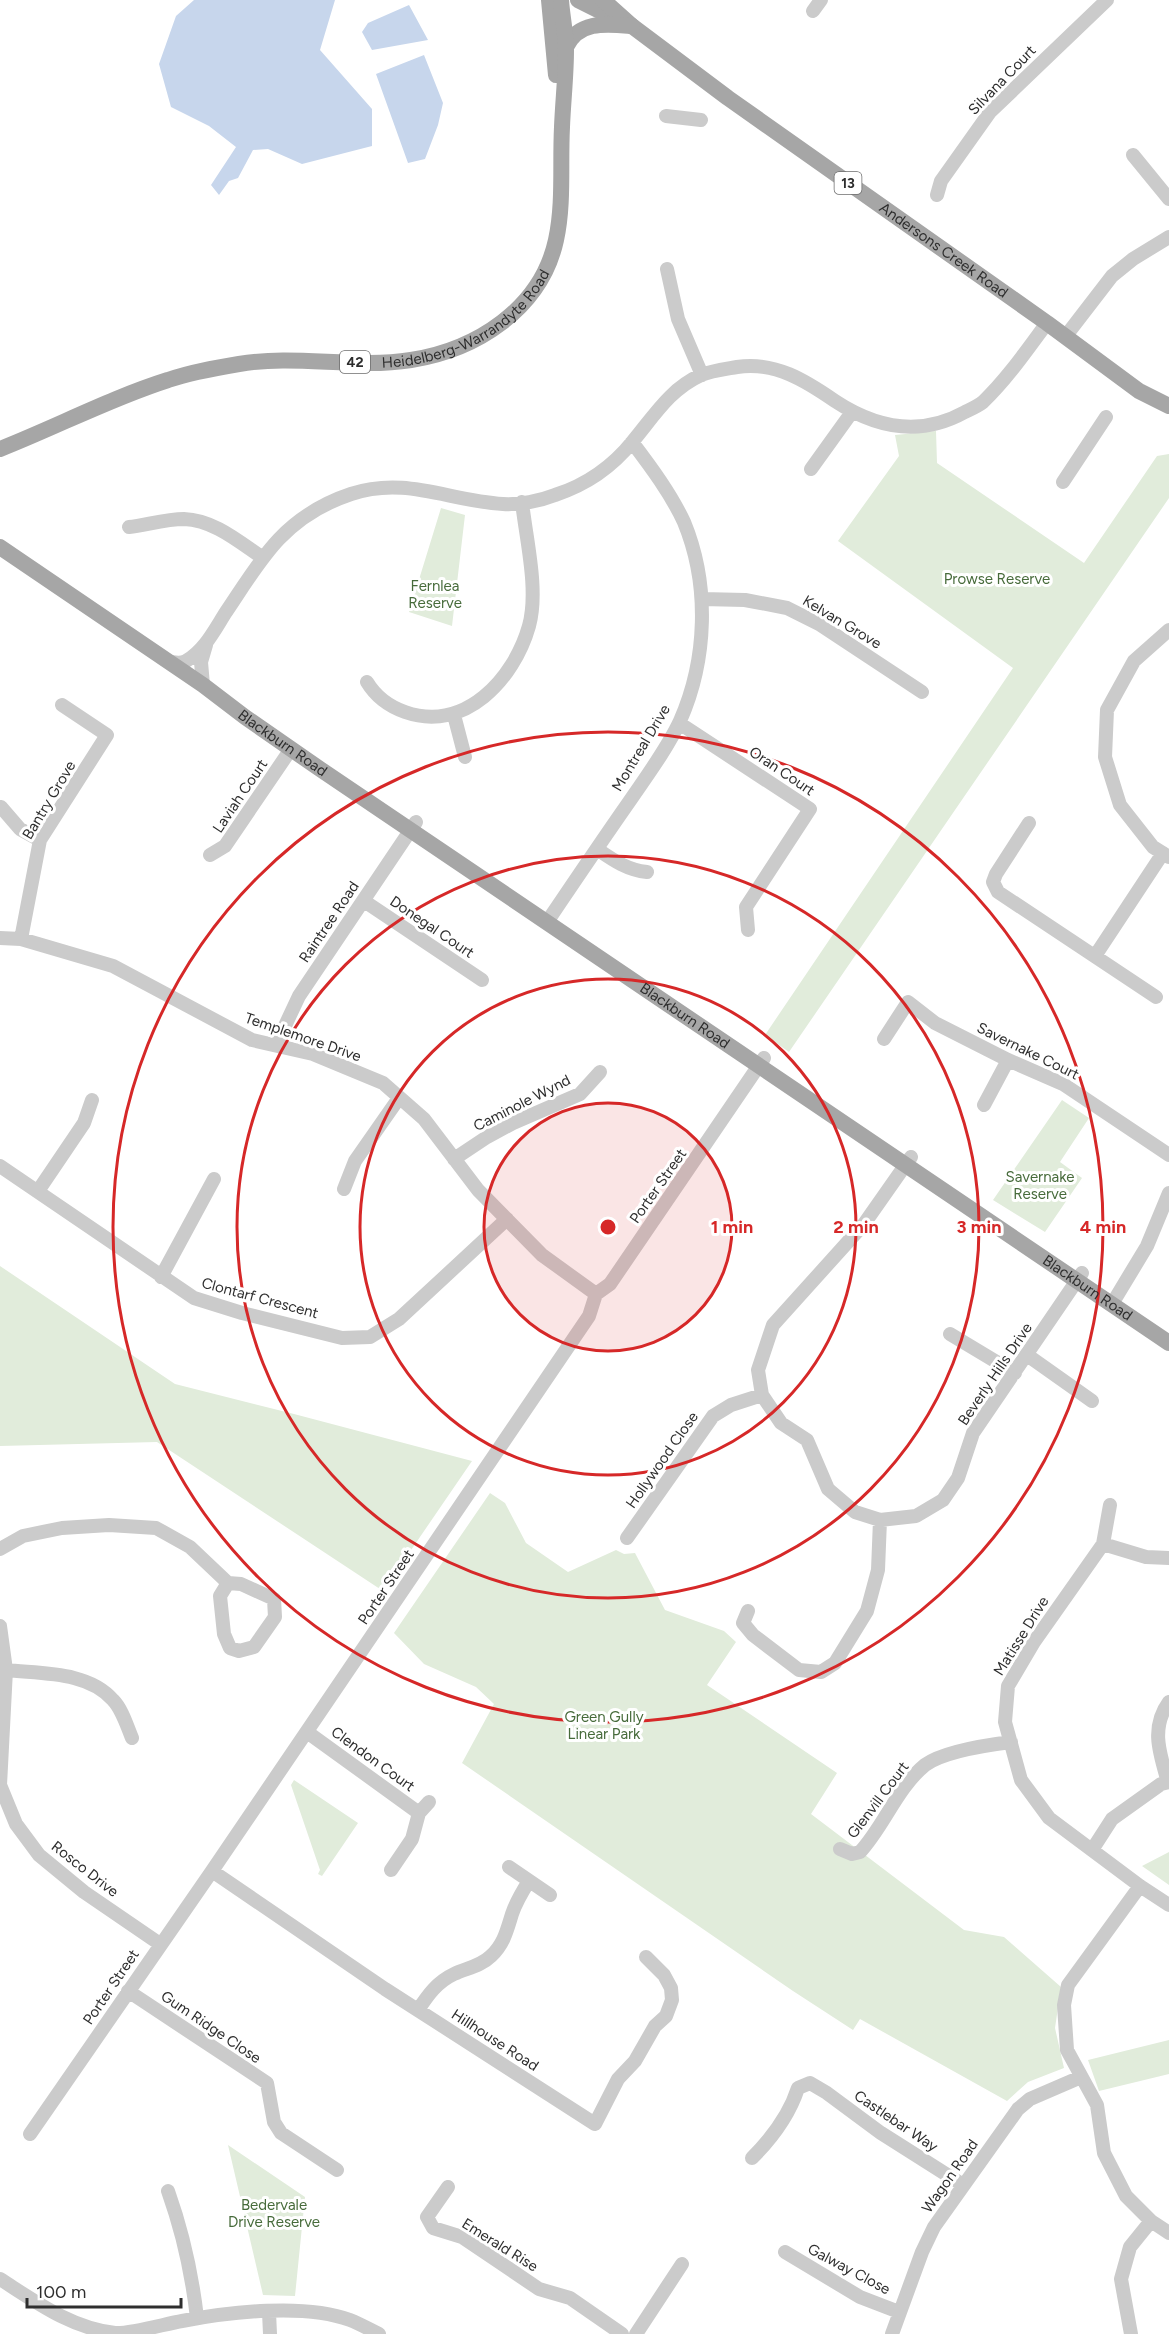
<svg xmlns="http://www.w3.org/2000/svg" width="1169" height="2334" font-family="Figtree,sans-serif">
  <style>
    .green { fill: #e1ecdb }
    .water { fill: #c7d6ec }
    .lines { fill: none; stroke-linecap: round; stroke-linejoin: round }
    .minor { stroke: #cbcbcb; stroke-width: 14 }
    .major { stroke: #a6a6a6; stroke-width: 16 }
    .ring { fill: none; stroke: #d62828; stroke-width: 3 }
    .labels { text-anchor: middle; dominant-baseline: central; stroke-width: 6; stroke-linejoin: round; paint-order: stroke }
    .shield { fill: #fff; stroke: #6d6d6d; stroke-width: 1.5 }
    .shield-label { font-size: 14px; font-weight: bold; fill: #2e2e2e }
    .street-label { font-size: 15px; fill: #2e2e2e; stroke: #fff }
    .park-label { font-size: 15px; fill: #476b3b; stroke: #fff }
    .centre { fill: #d62828; stroke: #fff; stroke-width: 3 }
    .ring-label { font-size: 18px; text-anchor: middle; font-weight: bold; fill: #d62828; stroke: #fff; stroke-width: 6; stroke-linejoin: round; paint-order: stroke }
  </style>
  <rect width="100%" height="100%" fill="#fff"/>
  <!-- green -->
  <path class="green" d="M936,431L937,463L1084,563L1157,456L1169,454V498L789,1052L765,1035L1013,668L838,541L899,456L895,435Z
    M441,508L465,515L452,626L409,612Z
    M1062,1100L1089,1118L1060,1162L1082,1178L1045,1232L993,1200Z
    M0,1266L175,1384L294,1414L472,1461L383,1591L157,1442L0,1446Z
    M490,1493L505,1503L526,1543L568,1572L616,1550L624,1554L635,1553L665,1610L724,1631L736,1642L707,1685L837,1773L811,1814L964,1930L1004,1937L1061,1987L1055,2028L1064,2068L1028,2082L1007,2101L860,2019L853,2030L793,1991L462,1763L494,1704L476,1687L424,1664L394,1633Z
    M294,1780L358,1823L322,1876L318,1874L320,1870L291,1785Z
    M1169,1852V1885L1142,1866Z
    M1169,2040V2074L1099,2091L1088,2060Z
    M228,2145L305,2197L295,2296L263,2295Z"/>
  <!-- water -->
  <path class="water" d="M194,0H335L320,50L372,109V146L302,164L268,149L253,150L238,178L229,181L219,195L211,185L236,147L209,126L171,107L159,64L176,16Z
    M409,5L428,40L372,50L362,32L368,23Z
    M424,55L443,103L438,125L425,159L408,163L376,74Z"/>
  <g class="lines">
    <!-- minor -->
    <path class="minor" d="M813,11L821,0
      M666,116L701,120
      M1133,155L1169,199
      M937,195L941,181L990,112L1107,0
      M667,269L678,319L702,375
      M1065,337L1112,276L1133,259L1169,237
      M811,469L852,412
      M1063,482L1106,417
      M129,527C146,525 166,519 184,519C214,520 239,542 263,558
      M702,599L745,600L787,608L819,624L922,692
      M1169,630L1134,661L1107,710L1105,757L1120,805L1153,847L1169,857
      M171,662C177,663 181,664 186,661C205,650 215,629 226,612C243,587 259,560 279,539C299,518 324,503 351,494C406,476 449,501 503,504C519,505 540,501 555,495C586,485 613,466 633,441C654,416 670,389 701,375C711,371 726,369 737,367C775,361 806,381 835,401C876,428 920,437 965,412C971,409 978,406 983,402C1007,379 1027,350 1047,323
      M367,682C376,697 388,706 405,712C465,733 514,679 529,626C539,590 526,539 522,502
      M203,685L201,662L206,645
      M454,715L465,757
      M679,723L810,809L746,907L748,930
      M1,807L20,829L40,840
      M1029,823L996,874L993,882L998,892L1156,997
      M597,849C613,860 627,870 647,872
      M210,855L225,846L291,749
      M364,901L482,980
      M547,922C574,882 601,842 629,802C646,777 667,749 680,721C707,660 710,585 684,522C671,494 651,467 632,442
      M0,938L21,939L113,966L252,1040L313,1054L383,1083L424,1119L478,1190L542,1255L596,1294
      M21,939L40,840L107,735L62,705
      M1095,956L1163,853
      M884,1039L908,1002L935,1023L1008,1060L1063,1084L1169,1155
      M276,1045L299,996L416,822
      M984,1105L1008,1060
      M911,1157L864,1224L773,1325L758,1370L762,1395L781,1423L807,1440L828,1489L855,1512L880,1520L916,1516L943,1500L958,1478L973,1433L1082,1273
      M454,1159L487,1137L513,1123L580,1094L600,1072
      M0,1166L194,1298L242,1313L342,1338L370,1337L399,1319L507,1219
      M344,1189L355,1161L399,1098
      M38,1191L84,1123L92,1100
      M161,1277L214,1179
      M1112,1304L1147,1246L1169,1193
      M950,1334L1015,1373
      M1027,1355L1092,1401
      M1110,1505L1103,1544L1034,1642L1008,1686L1005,1722L1021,1780L1049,1818L1140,1886L1169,1905
      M627,1538L713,1416L731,1405L762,1395
      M1103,1544L1146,1557L1169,1558
      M0,1549L23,1536L62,1528L109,1525L156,1528L190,1547L228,1583L241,1584L274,1599L275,1617L254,1647L239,1651L230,1648L224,1634L220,1596L228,1583
      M748,1611L743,1623L753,1635L799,1670L821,1672L835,1663L867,1611L878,1570L880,1520
      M0,1626L6,1670L0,1785L16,1824L39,1855L84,1892L160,1944
      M6,1670C41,1674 88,1671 113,1700C122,1709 127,1726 132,1738
      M307,1732L419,1813
      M1168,1782C1160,1754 1150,1728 1169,1702
      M840,1849L852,1854L860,1852C884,1826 897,1788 925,1765C944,1751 987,1745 1011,1742
      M1092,1850L1112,1819L1161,1784L1169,1782
      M509,1867L550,1895
      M391,1870L412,1839L419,1813L429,1802
      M212,1871L385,1989L595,2124L618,2079L635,2061L655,2026L666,2016L672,2000L671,1988L664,1975L646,1957
      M1140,1886L1068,1985L1064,2005L1067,2050L1097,2105L1104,2153L1126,2196L1151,2221L1169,2233
      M128,1991L267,2083L274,2122L281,2133L337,2170
      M418,2010C428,1995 437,1982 454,1974C467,1968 481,1966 491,1956C504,1944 507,1930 512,1914C516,1902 522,1892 529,1881
      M30,2134L212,1871L589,1316L596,1294L610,1284L764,1058
      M752,2158C772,2138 789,2116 798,2088L810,2083L827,2093L881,2133L963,2185
      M448,2187L427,2217L433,2228L462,2237L539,2289L570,2298L622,2334
      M168,2191C183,2233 192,2274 197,2318
      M785,2252L860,2297L899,2312
      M0,2279C36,2302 71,2328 115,2333C130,2334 165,2324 182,2321C229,2312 305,2303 350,2320C360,2324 369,2329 379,2334
      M269,2312L270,2334
      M636,2334L682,2264
      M892,2334L922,2252L934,2227L1018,2109L1030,2099L1081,2077
      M1131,2334L1121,2279L1130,2247L1151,2221"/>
    <!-- major -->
    <g class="major">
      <path d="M549,0L556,75"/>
      <path d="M578,0L620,21"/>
      <path id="s1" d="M603,0L632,26L728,98L1047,323L1139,391L1169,406"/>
      <path d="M566,47C579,20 607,24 632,26"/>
      <path id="s2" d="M0,449C56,427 111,398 168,380C191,372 215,368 239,364C296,354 354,369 411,360C476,350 541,309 556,240C564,203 560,165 562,127C563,101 566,76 566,50C566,33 562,16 561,0"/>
      <path id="s3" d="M0,547L203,685L245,717L320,769L1169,1343"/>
    </g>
  </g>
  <!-- distance rings -->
  <circle cx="608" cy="1227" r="124" fill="#d62828" fill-opacity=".12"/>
  <g class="ring">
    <circle cx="608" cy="1227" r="124"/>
    <circle cx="608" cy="1227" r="248"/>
    <circle cx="608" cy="1227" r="371"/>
    <circle cx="608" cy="1227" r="495"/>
  </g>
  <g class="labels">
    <!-- shield labels -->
    <g class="shield">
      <rect x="834.5" y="172" width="27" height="22" rx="4.5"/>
      <rect x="340" y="351" width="30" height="22" rx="4.5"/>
    </g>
    <g class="shield-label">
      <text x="848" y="183">13</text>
      <text x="355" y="362">42</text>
    </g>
    <!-- street labels -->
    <g class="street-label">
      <text transform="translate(1002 80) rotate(-46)">Silvana Court</text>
      <text stroke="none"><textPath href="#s1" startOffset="423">Andersons Creek Road</textPath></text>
      <text stroke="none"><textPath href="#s2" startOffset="496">Heidelberg-Warrandyte Road</textPath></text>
      <text transform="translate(842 622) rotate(31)">Kelvan Grove</text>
      <text stroke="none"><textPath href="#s3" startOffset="344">Blackburn Road</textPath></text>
      <text transform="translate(641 748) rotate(-59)">Montreal Drive</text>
      <text transform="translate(782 771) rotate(34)">Oran Court</text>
      <text transform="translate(240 796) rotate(-56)">Laviah Court</text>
      <text transform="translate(49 800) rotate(-59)">Bantry Grove</text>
      <text transform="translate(329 922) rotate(-56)">Raintree Road</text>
      <text transform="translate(432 927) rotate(34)">Donegal Court</text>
      <text stroke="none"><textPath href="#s3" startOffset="830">Blackburn Road</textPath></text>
      <text transform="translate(303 1037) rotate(19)">Templemore Drive</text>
      <text transform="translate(1028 1051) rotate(26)">Savernake Court</text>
      <text transform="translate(522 1103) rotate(-27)">Caminole Wynd</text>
      <text transform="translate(658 1186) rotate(-55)">Porter Street</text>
      <text stroke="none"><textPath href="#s3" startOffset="1316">Blackburn Road</textPath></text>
      <text transform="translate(260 1298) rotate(15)">Clontarf Crescent</text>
      <text transform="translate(995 1374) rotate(-56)">Beverly Hills Drive</text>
      <text transform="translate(662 1460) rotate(-55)">Hollywood Close</text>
      <text transform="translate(386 1587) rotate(-56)">Porter Street</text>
      <text transform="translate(1021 1636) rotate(-58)">Matisse Drive</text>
      <text transform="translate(373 1759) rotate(36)">Clendon Court</text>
      <text transform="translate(878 1800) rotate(-53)">Glenvill Court</text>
      <text transform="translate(85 1869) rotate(38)">Rosco Drive</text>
      <text transform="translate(111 1987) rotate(-56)">Porter Street</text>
      <text transform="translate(211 2027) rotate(34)">Gum Ridge Close</text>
      <text transform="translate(495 2040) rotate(33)">Hillhouse Road</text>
      <text transform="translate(896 2121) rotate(34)">Castlebar Way</text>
      <text transform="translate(950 2176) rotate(-55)">Wagon Road</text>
      <text transform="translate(500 2245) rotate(32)">Emerald Rise</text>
      <text transform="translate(849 2269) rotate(28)">Galway Close</text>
    </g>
    <!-- park labels -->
    <g class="park-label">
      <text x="997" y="579">Prowse Reserve</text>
      <text x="435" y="586">Fernlea<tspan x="435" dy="17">Reserve</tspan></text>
      <text x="1040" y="1177">Savernake<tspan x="1040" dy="17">Reserve</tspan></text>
      <text x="604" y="1717">Green Gully<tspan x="604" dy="17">Linear Park</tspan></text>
      <text x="274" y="2205">Bedervale<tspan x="274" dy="17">Drive Reserve</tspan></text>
    </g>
  </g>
  <circle cx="608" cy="1227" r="9" class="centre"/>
  <g class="ring-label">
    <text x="732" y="1233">1 min</text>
    <text x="856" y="1233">2 min</text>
    <text x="979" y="1233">3 min</text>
    <text x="1103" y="1233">4 min</text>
  </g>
  <!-- scale -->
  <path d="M27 2298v9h154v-9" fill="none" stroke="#2e2e2e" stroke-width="3"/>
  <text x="36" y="2298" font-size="18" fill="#2e2e2e" stroke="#ffffff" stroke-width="4.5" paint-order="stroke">100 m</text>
</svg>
